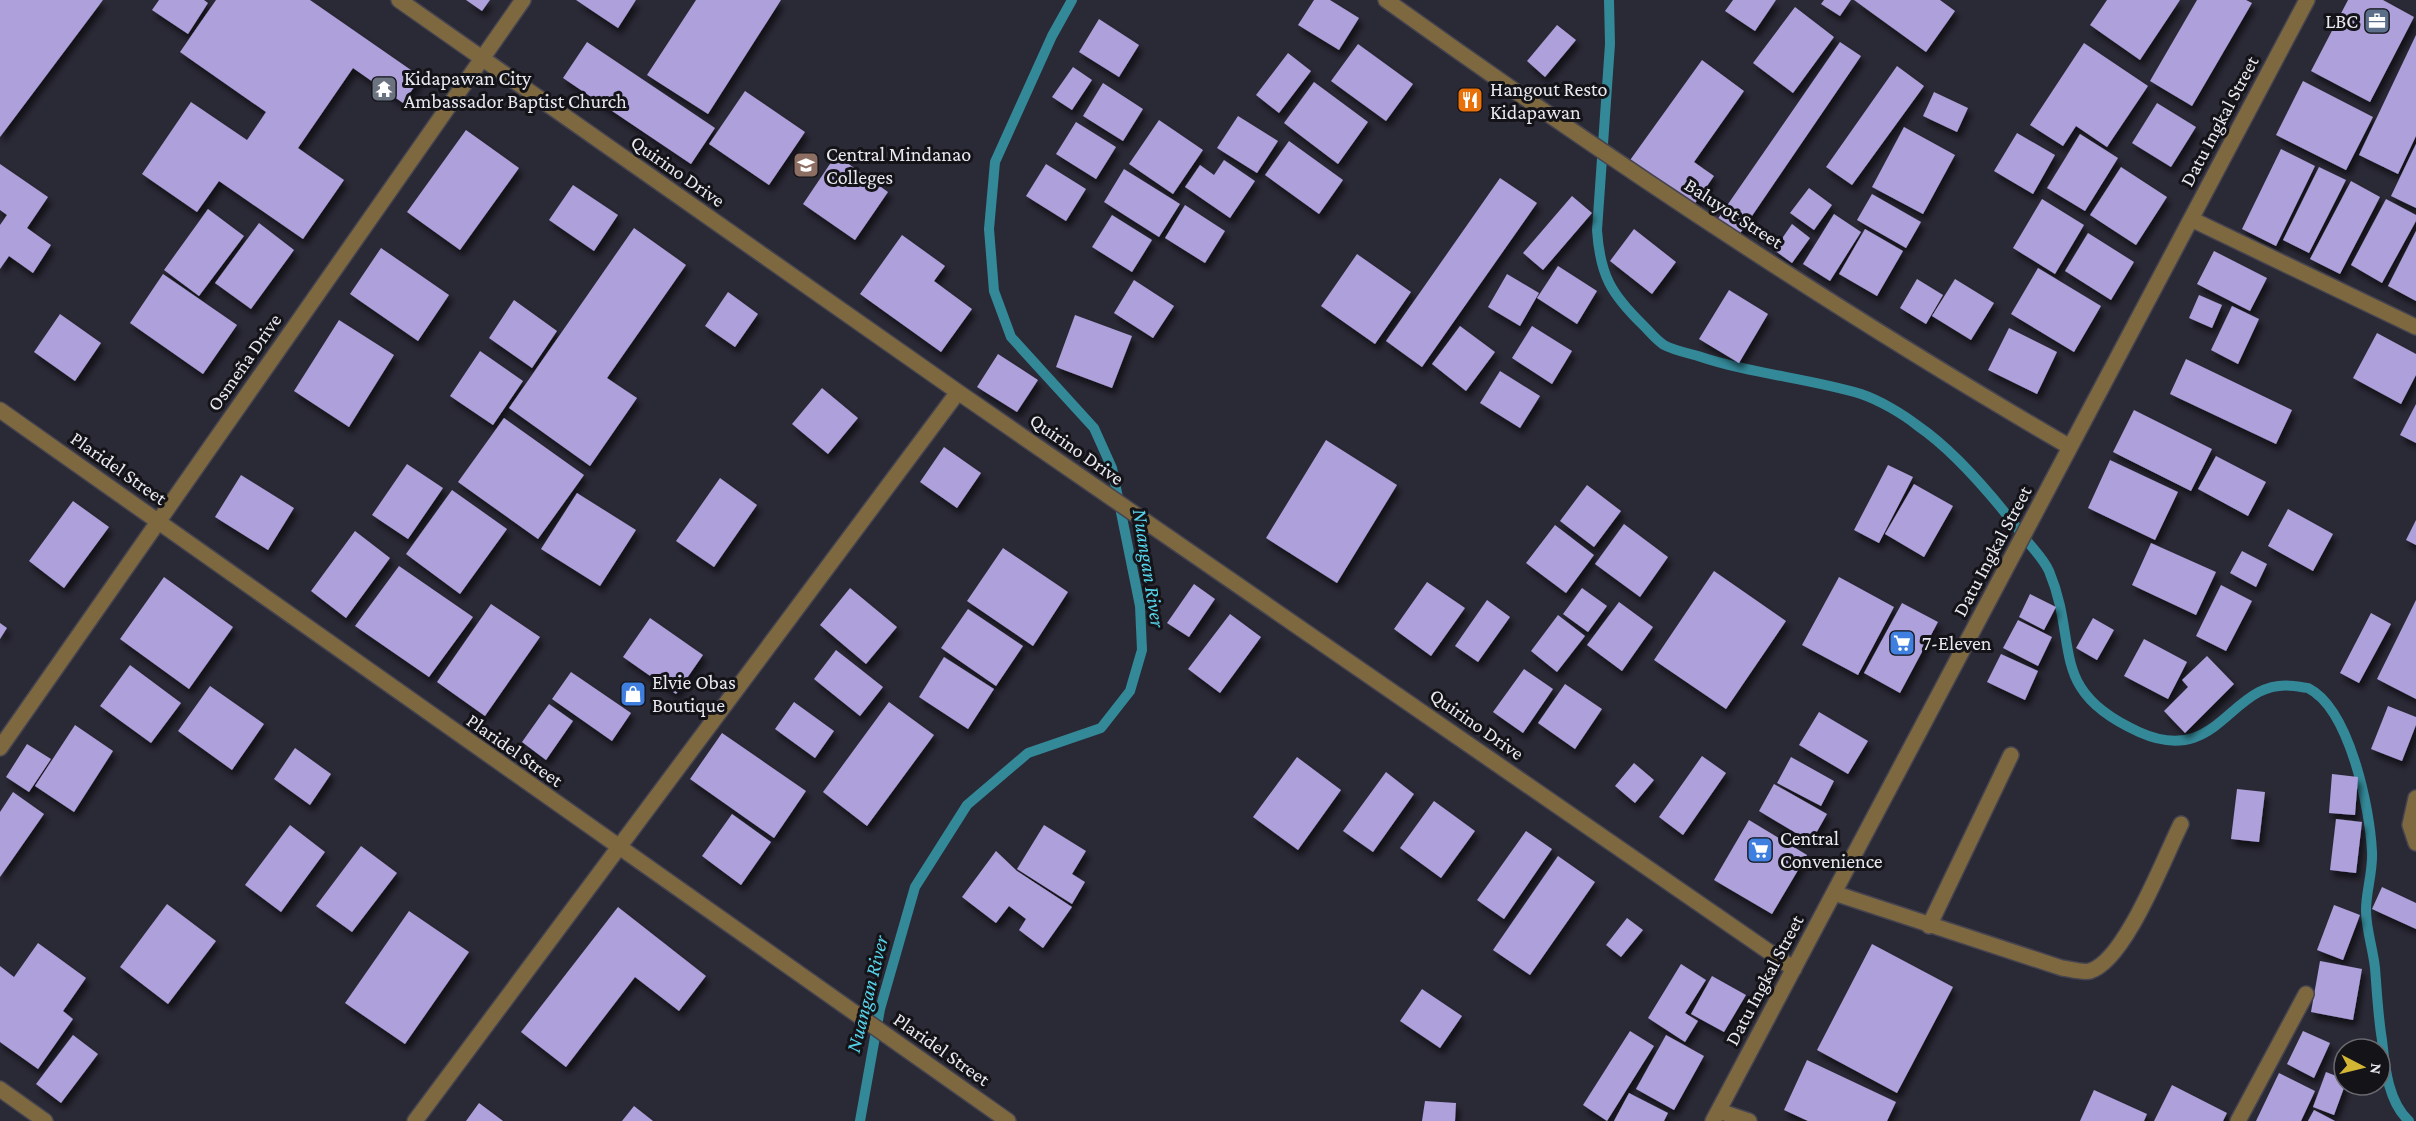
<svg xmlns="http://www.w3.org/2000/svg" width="2416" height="1121" font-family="'Crimson Pro',serif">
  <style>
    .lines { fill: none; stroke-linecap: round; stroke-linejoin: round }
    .stream { stroke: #348999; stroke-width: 10 }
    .building { fill: #aea0da; filter: url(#shadow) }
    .minor-casing { stroke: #454450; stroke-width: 18 }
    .minor { stroke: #7e683f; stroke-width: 15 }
    .labels { text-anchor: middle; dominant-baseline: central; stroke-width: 6; stroke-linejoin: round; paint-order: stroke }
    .poi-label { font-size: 20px; fill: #e9e9f1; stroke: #131318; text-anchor: start }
    .street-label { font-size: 20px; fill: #e9e9f1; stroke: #131318 }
    .water-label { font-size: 21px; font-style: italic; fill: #57d4eb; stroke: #131318 }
  </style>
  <defs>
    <filter id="shadow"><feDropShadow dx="3.5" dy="6" stdDeviation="3" flood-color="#0009"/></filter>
  </defs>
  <rect width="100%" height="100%" fill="#2a2936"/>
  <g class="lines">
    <!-- stream -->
    <path class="stream" d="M1609,0L1610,44L1597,230C1600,275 1611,294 1643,325C1649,331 1656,340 1664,345C1673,350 1687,353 1698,356C1751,374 1808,378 1861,394C1879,400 1903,414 1918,426C1956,452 2000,505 2028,542C2035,551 2044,560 2049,571C2080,645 2046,690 2139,732C2221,769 2230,677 2294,686C2295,686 2307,688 2308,688C2350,709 2370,809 2372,852C2373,872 2366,891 2366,910C2366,929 2373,949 2375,968C2377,992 2378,1016 2382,1040C2385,1067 2388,1102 2409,1121
      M860,1121L880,1009L915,887L967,805L1028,753L1101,728L1130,691L1142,650L1140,606L1112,468L1094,428L1011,337L994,291L989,229L995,162L1052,36L1072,0"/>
  </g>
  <!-- building -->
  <path class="building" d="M0,0H103L0,137Z
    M159,0H204L208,3L188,34L152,10Z
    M216,0H310L421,77L403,103L353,68L298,148L344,180L303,239L219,181L197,212L142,174L191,102L247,140L266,112L180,52Z
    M466,0H490L482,11Z
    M576,0H636L618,28Z
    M696,0H781L708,114L647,75Z
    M1314,0H1330L1359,18L1339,50L1298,25Z
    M1733,0H1776L1755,31L1725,11Z
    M1824,0H1851L1840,16L1821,4Z
    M1854,0H1940L1955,11L1926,52Z
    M2107,0H2180L2140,60L2090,25Z
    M2197,0H2246L2252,3L2192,106L2150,81Z
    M2348,0H2383L2414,17L2370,102L2311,71Z
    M1795,7L1834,37L1793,93L1753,63Z
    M1099,19L1139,45L1119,77L1079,52Z
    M1557,25L1576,40L1545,77L1527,61Z
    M2416,35V136L2398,174L2359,155Z
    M587,42L715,128L691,164L563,78Z
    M1840,42L1861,56L1739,235L1717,220Z
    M2084,43L2148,86L2107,147L2076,126L2063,146L2030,125Z
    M1358,44L1413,84L1386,121L1331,81Z
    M1288,53L1311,71L1279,113L1256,95Z
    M1702,60L1744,91L1694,162L1714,176L1691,209L1628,163Z
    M1897,66L1924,86L1852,185L1826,167Z
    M1073,67L1092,80L1072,110L1052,97Z
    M2303,81L2373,117L2346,170L2276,135Z
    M1314,82L1368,122L1338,164L1284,123Z
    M1103,83L1143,109L1123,141L1083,116Z
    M745,91L805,132L769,185L709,144Z
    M1934,92L1968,108L1957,132L1923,116Z
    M2157,103L2196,127L2171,167L2132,143Z
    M1238,116L1278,141L1257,173L1217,148Z
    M1159,120L1203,150L1173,194L1129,164Z
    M1076,122L1116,147L1096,179L1056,154Z
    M1904,127L1955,155L1923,214L1872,187Z
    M466,130L519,168L460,250L407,212Z
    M2017,133L2055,155L2033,194L1994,171Z
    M2080,134L2118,158L2085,211L2047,188Z
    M1289,141L1343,180L1319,214L1265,175Z
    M2416,144V208L2391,196Z
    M2281,149L2315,166L2276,246L2242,229Z
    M836,155L888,192L855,240L803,204Z
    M1224,160L1255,181L1230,218L1185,187L1200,165L1214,175Z
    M0,164L48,197L27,228L51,245L33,273L9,256L0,269V225L7,215L0,210Z
    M1046,164L1086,189L1066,221L1026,196Z
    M2121,167L2167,197L2136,245L2090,215Z
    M2319,167L2346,180L2309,253L2283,240Z
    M1124,169L1180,204L1159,237L1104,202Z
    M1500,178L1537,203L1422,367L1386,341Z
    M2351,181L2380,197L2340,274L2310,259Z
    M573,185L618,215L594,251L549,220Z
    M1809,188L1832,205L1814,230L1790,213Z
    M1872,194L1921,222L1906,248L1857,220Z
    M1572,196L1592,213L1543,270L1523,253Z
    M2042,199L2084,225L2055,274L2013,248Z
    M2386,199L2416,215V221L2382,283L2351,265Z
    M1185,205L1225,231L1205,263L1165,238Z
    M208,209L244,236L199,296L164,270Z
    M1834,214L1861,232L1830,281L1803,264Z
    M1112,215L1152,240L1132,272L1092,247Z
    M259,223L294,250L251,309L215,283Z
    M1792,224L1810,238L1792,263L1774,250Z
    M634,228L686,265L607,378L637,398L590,466L509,408Z
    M1634,229L1676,262L1652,294L1610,261Z
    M1865,229L1903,251L1877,296L1839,274Z
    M2416,231V301L2388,286Z
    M2088,233L2134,262L2111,300L2065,271Z
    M902,235L945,266L934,281L972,309L941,352L860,294Z
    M381,248L449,295L418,341L350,294Z
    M2214,251L2267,278L2250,311L2197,284Z
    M1357,254L1411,292L1375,344L1321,306Z
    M1558,266L1597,291L1577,324L1537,298Z
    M2038,268L2101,306L2074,352L2011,314Z
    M163,274L237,325L203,374L130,323Z
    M1507,274L1539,293L1520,326L1488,307Z
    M1917,279L1943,295L1926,324L1900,308Z
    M1955,279L1994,303L1971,340L1932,316Z
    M1134,280L1174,306L1153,338L1114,313Z
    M1729,290L1768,314L1739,363L1699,339Z
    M728,292L758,314L735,347L705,326Z
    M2199,295L2222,305L2212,328L2189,318Z
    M514,300L557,331L532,368L489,338Z
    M2232,306L2259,319L2238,364L2211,350Z
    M60,314L101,343L75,381L34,352Z
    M1075,315L1132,336L1112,388L1056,367Z
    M339,320L394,355L349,427L294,391Z
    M1460,326L1495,352L1466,391L1432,364Z
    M1532,326L1572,351L1552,384L1512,358Z
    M2009,328L2057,352L2037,394L1988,370Z
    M2377,333L2416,354V375L2401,404L2353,378Z
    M480,351L523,381L493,425L450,396Z
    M998,354L1038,380L1017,412L977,387Z
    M2186,359L2292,410L2276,444L2170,394Z
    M1500,371L1540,396L1520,428L1480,403Z
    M822,388L858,418L828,454L792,424Z
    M2416,404V443L2400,435Z
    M2134,410L2212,449L2191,491L2113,452Z
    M504,418L584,475L538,539L458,482Z
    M1326,440L1397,485L1337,583L1266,538Z
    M944,447L981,473L957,508L920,482Z
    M2216,456L2266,482L2248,516L2198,489Z
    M2110,460L2178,492L2155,540L2088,508Z
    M407,464L443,488L408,539L372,515Z
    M1888,465L1913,477L1879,543L1854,530Z
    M241,475L294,508L268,550L215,517Z
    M720,478L757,505L714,567L676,541Z
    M1914,484L1953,506L1924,557L1885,534Z
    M1587,485L1621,511L1594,547L1560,521Z
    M452,490L507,529L460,594L406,554Z
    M577,493L636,530L600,586L541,549Z
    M73,501L109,527L64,588L29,561Z
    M2288,509L2333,534L2313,571L2268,546Z
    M2416,520V545L2406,540Z
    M1624,524L1668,557L1640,597L1595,564Z
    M1555,525L1594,555L1566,593L1526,563Z
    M355,531L390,558L346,618L311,591Z
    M2151,543L2216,572L2196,615L2132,585Z
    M1003,548L1068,592L1033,646L967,601Z
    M2242,551L2267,564L2256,587L2230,573Z
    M399,566L473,617L429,677L355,626Z
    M1714,571L1786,621L1726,709L1654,660Z
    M164,577L233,627L189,689L120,639Z
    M1839,577L1894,607L1858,675L1802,645Z
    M1427,582L1465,608L1431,656L1394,629Z
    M1194,584L1215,599L1189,637L1167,623Z
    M2221,585L2252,601L2226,651L2196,636Z
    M850,588L897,627L866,664L820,625Z
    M1582,588L1607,606L1588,632L1563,614Z
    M2030,594L2056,607L2044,630L2019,617Z
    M1487,600L1510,617L1478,662L1455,646Z
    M2416,600V699L2377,679Z
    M1619,602L1653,627L1622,671L1587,645Z
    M1902,603L1938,622L1900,693L1864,673Z
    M491,604L540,637L485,716L437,682Z
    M968,609L1023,646L996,686L941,648Z
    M2371,613L2391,624L2359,683L2340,673Z
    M1230,614L1261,637L1220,693L1188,669Z
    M1558,615L1585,636L1557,672L1531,651Z
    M650,618L703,655L676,694L623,657Z
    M2093,618L2114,630L2097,660L2076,648Z
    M2018,620L2052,637L2038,666L2003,648Z
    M0,623L7,628L0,639Z
    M2144,639L2187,662L2168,699L2124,676Z
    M836,650L883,687L860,716L814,679Z
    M2001,654L2038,671L2025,700L1987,682Z
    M2207,656L2234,684L2185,733L2164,711L2188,687L2182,680Z
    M944,657L994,689L968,729L919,697Z
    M130,665L181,703L151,743L100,706Z
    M1524,669L1553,689L1523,733L1493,712Z
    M571,672L631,713L612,741L552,699Z
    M1565,684L1602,709L1575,749L1538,723Z
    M210,686L264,724L232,770L178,731Z
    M794,702L834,731L815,758L775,729Z
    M889,702L934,735L867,826L823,792Z
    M549,704L573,721L546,760L522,742Z
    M2388,706L2416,717V725L2402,761L2371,749Z
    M1819,712L1868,741L1848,774L1799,745Z
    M75,725L113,751L74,812L35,786Z
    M722,733L806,791L774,838L690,779Z
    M27,744L51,759L29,792L6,777Z
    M295,748L331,774L310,805L274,779Z
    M1702,756L1726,773L1683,835L1659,817Z
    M1297,757L1341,790L1298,850L1253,817Z
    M1791,757L1834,781L1821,806L1777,783Z
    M1634,763L1654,780L1635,803L1615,786Z
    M1386,772L1414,794L1373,852L1343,831Z
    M2332,774L2358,777L2355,815L2329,813Z
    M1774,784L1827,814L1811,842L1759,811Z
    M2237,789L2265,792L2259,842L2231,839Z
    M13,792L44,814L0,877V812Z
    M1434,801L1475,831L1441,878L1400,848Z
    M732,814L771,842L741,885L702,856Z
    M2336,819L2362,822L2356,873L2330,870Z
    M1749,820L1807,855L1772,914L1714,880Z
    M290,825L325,852L281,912L245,885Z
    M1044,825L1086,851L1072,874L1085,882L1072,904L1017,869Z
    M1526,831L1552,849L1504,919L1477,900Z
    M361,846L397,873L352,932L316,906Z
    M996,851L1017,871L1072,907L1043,948L1019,930L1026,919L1009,906L996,923L962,897Z
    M1558,856L1595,882L1530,975L1493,950Z
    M2382,887L2416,903V929L2372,909Z
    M167,904L216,941L168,1004L120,967Z
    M2334,905L2360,915L2343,960L2317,950Z
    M618,907L706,976L679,1011L635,977L566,1067L521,1032Z
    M409,911L469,952L405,1044L345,1003Z
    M1627,918L1643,930L1621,957L1606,945Z
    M38,943L86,978L63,1011L73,1019L38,1069L0,1042V966L14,977Z
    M1872,944L1953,987L1897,1093L1817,1050Z
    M2320,961L2362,969L2353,1020L2311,1012Z
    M1681,964L1706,980L1685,1013L1698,1021L1685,1042L1648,1018Z
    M1712,976L1746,995L1724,1032L1691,1014Z
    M1422,989L1462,1016L1440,1048L1400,1021Z
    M1630,1031L1654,1046L1607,1121L1583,1105Z
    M2303,1031L2330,1043L2314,1078L2287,1064Z
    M73,1035L98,1054L61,1103L36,1084Z
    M1666,1035L1704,1056L1674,1110L1636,1089Z
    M1807,1060L1896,1102L1887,1121H1808L1784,1110Z
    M2326,1072L2344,1079L2345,1085L2334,1115L2313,1107Z
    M2279,1073L2315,1091L2301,1121H2256Z
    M2172,1085L2227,1113L2223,1121H2154Z
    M2094,1090L2147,1114L2144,1121H2080Z
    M1629,1093L1668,1113L1664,1121H1614Z
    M1425,1101L1456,1103L1455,1121H1422Z
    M479,1103L503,1121H466Z
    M634,1106L653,1121H622Z
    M2314,1110L2335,1121H2308Z"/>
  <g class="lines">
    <!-- minor casing -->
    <g class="minor-casing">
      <path id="minor" d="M399,0L958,392L1794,969
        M1386,0C1608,159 1834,310 2070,447
        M2191,219L2416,327
        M0,410L1008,1121
        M0,748L523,0
        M2416,798L2410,825L2416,843
        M1834,893L2062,968C2070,969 2083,973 2090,971C2125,961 2164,858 2181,824
        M1929,926L2011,755
        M0,1089L45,1121
        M1719,1111L1749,1121
        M415,1121L958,392
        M1713,1121L2307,0
        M2238,1121L2306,994"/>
    </g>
    <!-- minor -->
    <use href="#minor" class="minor"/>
  </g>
  <!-- icons -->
  <defs>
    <g id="office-square" transform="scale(1.35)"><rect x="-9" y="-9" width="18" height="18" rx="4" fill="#5c6f8a" stroke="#131318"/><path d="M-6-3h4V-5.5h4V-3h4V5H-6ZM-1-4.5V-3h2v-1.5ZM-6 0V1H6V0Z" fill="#fff"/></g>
    <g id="temple-square" transform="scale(1.35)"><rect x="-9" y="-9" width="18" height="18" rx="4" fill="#6b7280" stroke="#131318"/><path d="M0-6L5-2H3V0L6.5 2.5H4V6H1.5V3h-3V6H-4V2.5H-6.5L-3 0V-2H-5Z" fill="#fff"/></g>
    <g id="restaurant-square" transform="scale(1.35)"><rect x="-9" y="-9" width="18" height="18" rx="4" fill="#e8710a" stroke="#131318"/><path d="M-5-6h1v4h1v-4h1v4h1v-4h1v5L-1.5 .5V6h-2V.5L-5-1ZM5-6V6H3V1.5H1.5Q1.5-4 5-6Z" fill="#fff"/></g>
    <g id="university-square" transform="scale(1.35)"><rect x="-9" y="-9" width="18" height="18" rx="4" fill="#8d6e63" stroke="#131318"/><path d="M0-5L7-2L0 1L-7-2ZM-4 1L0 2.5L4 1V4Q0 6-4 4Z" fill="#fff"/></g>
    <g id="supermarket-square" transform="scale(1.35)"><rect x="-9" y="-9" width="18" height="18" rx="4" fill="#3f7fe0" stroke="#131318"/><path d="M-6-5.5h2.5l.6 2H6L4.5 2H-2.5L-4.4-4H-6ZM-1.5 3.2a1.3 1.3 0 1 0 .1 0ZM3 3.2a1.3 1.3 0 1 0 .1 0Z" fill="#fff"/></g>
    <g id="shop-square" transform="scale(1.35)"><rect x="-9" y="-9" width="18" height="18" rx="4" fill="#3f7fe0" stroke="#131318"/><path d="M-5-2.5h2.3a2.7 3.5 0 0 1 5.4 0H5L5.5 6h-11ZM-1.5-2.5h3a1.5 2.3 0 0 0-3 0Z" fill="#fff"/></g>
  </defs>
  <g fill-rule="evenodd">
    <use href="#office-square" x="2377" y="21"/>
    <use href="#temple-square" x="384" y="89"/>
    <use href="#restaurant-square" x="1470" y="100"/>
    <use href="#university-square" x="806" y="165"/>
    <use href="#supermarket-square" x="1902" y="643"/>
    <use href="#shop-square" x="633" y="694"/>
    <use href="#supermarket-square" x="1760" y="850"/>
  </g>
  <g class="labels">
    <!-- poi labels -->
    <g class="poi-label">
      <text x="2358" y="21" text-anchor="end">LBC</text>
      <text x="404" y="78">Kidapawan City<tspan x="404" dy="23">Ambassador Baptist Church</tspan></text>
      <text x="1490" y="89">Hangout Resto<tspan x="1490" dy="23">Kidapawan</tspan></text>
      <text x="826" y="154">Central Mindanao<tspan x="826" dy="23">Colleges</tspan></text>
      <text x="1922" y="643">7-Eleven</text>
      <text x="652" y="682">Elvie Obas<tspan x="652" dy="23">Boutique</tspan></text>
      <text x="1780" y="838">Central<tspan x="1780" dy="23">Convenience</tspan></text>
    </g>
    <!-- street labels -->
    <g class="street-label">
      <text transform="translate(2219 121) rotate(-62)">Datu Ingkal Street</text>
      <text transform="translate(678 171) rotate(35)">Quirino Drive</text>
      <text transform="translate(1734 213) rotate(33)">Baluyot Street</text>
      <text transform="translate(244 362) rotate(-55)">Osmeña Drive</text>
      <text transform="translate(1077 449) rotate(35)">Quirino Drive</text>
      <text transform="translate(119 468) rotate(35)">Plaridel Street</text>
      <text transform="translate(1992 551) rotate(-62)">Datu Ingkal Street</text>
      <text transform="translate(1477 724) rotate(35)">Quirino Drive</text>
      <text transform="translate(515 750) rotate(35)">Plaridel Street</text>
      <text transform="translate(1764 980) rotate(-62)">Datu Ingkal Street</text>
      <text transform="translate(942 1049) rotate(35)">Plaridel Street</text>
    </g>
    <!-- water labels -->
    <g class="water-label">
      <text transform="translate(1149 568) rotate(81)">Nuangan River</text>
      <text transform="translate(867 994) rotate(-76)">Nuangan River</text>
    </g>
  </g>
  <!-- north arrow -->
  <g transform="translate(2362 1067) rotate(97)"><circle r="28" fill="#131318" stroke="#69696f" stroke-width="1.5"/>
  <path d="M0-4.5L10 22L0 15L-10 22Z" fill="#d4b635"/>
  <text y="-9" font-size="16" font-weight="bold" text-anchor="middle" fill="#e9e9f1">N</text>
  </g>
</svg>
